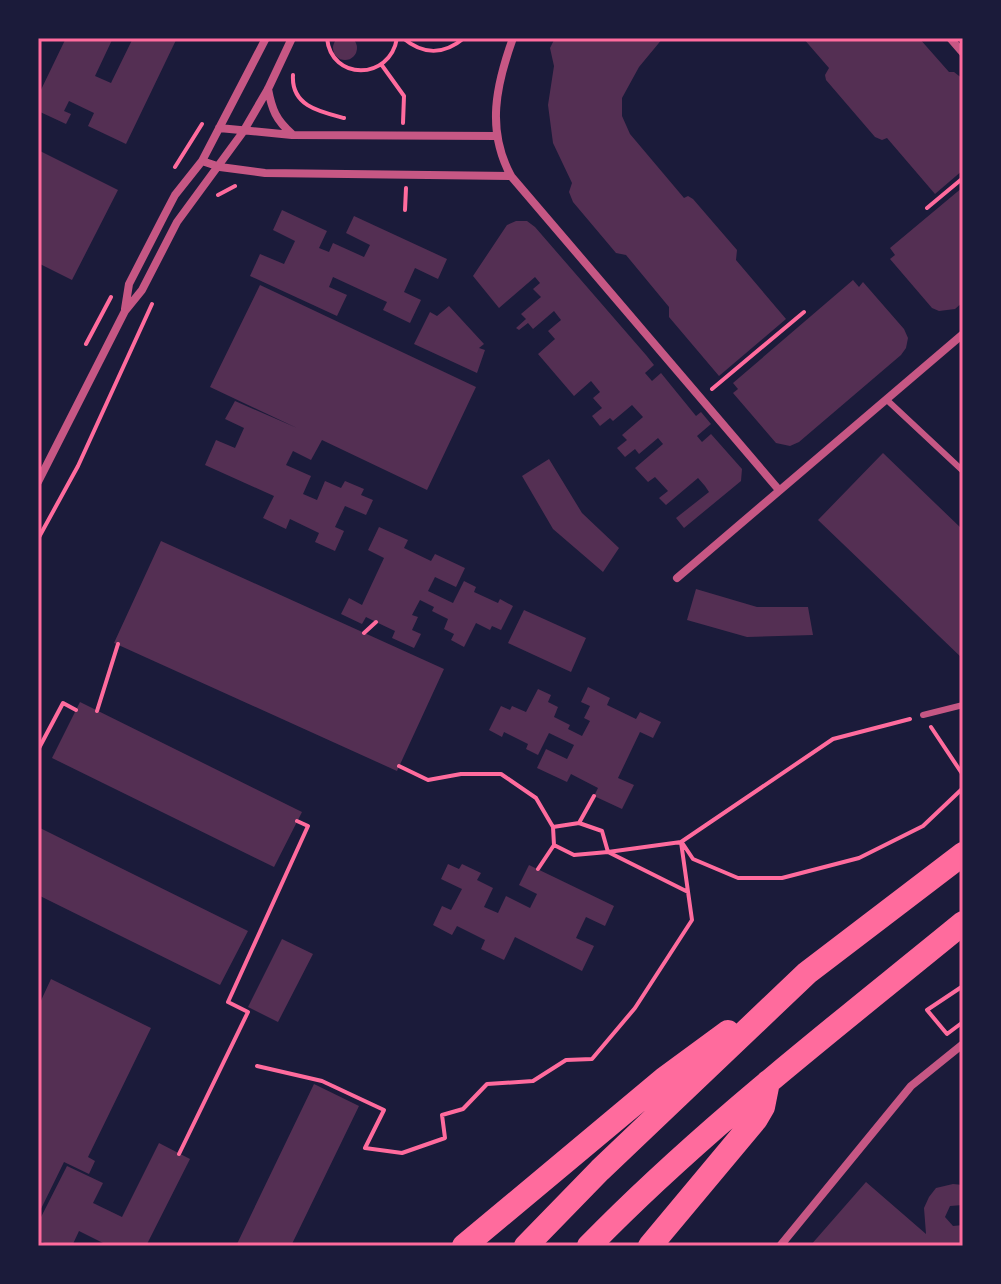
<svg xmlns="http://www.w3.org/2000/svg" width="1001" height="1284" font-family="'IBM Plex Sans',sans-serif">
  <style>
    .building { fill: #542f53 }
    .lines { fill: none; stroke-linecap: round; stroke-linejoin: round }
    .path { stroke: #ff6b9d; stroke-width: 4 }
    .service { stroke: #c65784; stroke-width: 6 }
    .minor { stroke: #c65784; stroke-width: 8 }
    .motorway { stroke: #ff6b9d; stroke-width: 24 }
    .neatline { fill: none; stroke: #ff6b9d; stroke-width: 3 }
  </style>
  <rect width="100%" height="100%" fill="#1b1b3a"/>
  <!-- building -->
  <path class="building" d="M333 48a12 12 0 1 1 24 0a12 12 0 1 1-24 0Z
    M66,38H107L112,40L95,76L111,83L133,38H177L126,144L88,126L94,113L69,101L64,111L71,114L66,124L38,111V96Z
    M555,38H663L639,67L622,98V116L630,134L684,198L688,196L693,199L737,250L736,260L786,319L719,376L669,317V307L626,255L616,253L573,202L569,192L572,183L553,143L548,105L554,66L550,48Z
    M803,38H919L949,72H954L963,79V170L935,194L887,138L882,140L875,137L826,80L825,75L829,68Z
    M38,150L118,190L72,280L38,263Z
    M963,187V302L955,309L939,311L932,308L890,259L895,255L890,248Z
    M282,210L327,231L319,248L329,252L333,243L364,257L370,245L346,233L354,216L447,259L438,279L415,268L404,292L421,300L410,323L383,310L387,302L333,277L329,287L347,295L337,316L250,276L260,254L284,264L295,241L273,230Z
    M516,221H527L535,227L646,355L654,365L645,373L652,381L661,373L696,416L701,412L711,424L697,436L702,442L711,434L742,469L741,481L684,528L676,518L709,492L705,486L698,478L666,505L659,498L668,491L655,477L648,482L635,468L663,444L658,438L639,454L635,449L625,457L617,448L627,440L622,435L643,417L632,405L613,421L610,418L600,426L592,416L602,408L593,398L600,392L591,381L574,396L538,354L555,339L548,331L561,320L554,311L533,329L528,323L519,330L516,328L526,319L521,314L541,297L533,289L540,283L535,277L499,308L473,276L507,225Z
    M853,280L859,287L863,282L904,329L908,338L906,348L901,355L799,442L790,446L776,443L733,393L738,389L733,383Z
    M260,285L476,387L427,490L322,440L311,460L293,451L286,465L311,476L303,494L317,500L325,481L341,488L345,481L364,489L361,495L373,500L366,515L345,506L335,527L344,531L335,551L315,542L319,533L290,519L286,529L263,518L274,496L205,465L216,440L235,448L244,428L225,419L235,401L297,428L210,387Z
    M449,306L484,344L479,348L485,350L477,373L414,344L430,312L437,316Z
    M883,453L963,530V659L818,520Z
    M549,459L582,513L619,548L603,572L553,529L522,476Z
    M379,527L408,540L404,548L431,561L435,554L465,568L456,587L435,577L428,591L453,603L464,581L476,587L474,592L498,603L500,599L513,606L501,630L492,626L490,630L476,623L464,647L451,640L454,634L444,629L448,619L432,611L434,607L420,600L412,615L418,617L412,630L421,634L414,648L392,638L395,631L376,622L366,617L362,624L341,614L349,598L362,605L384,558L368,550Z
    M161,541L444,669L397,771L114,643Z
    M696,589L757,607H808L813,635L747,637L687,620Z
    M524,610L586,638L571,672L508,643Z
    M588,687L610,698L607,705L636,719L640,712L661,722L653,738L640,732L618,778L634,785L622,809L594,796L598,788L571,774L567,782L537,768L546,749L567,759L574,745L549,733L538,755L526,749L528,744L504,732L502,737L489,730L501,706L510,710L512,706L526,712L538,689L551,695L548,702L558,707L554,717L570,725L568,729L582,736L590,721L584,718L590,706L581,702Z
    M80,702L302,812L274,867L52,758Z
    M38,827L248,931L220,985L38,895Z
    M448,864L459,869L462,864L481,873L477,880L493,888L484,907L498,913L506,896L530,908L537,894L519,885L529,865L614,906L605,926L586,917L576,938L594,946L582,971L515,937L504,960L481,949L485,940L457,926L452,935L433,925L442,906L451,910L462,889L441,879Z
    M282,939L313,954L278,1022L248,1007Z
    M51,979L151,1028L88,1157L95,1161L89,1174L64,1162L38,1215V1007Z
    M314,1084L359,1106L291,1246H236Z
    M159,1143L190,1159L146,1246H104L105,1244L79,1231L72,1246H51L38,1240V1223L67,1166L103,1183L93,1203L122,1217Z
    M866,1182L926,1234L924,1208L929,1197L936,1188L953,1184L963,1185V1205L950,1206L945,1217L953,1226L963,1225V1246H810Z"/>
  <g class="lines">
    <!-- path -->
    <path class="path" d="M327,38C331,81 390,81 397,38
      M403,38C423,55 444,55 464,38
      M381,64L404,96L403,123
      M293,75C291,106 320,112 344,118
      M175,167L202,124
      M218,195L235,186
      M927,208L963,178
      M405,210L406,188
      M86,344L111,297
      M712,389L804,312
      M38,539L78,466L152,304
      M364,633L376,622
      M97,711L118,644
      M931,727L963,775
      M38,750L63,703L76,710
      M399,766L428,780L461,774H501L536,798L553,827
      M579,823L594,796
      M683,844L693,859L738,878H782L859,858L923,826L963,788
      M538,869L554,845
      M688,892L608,852L574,855L554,845L553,827L579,823L602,831L608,852L681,842L833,739L910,719
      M963,986L927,1010L947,1034L963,1022
      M257,1066L322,1081L384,1110L365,1148L402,1153L445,1138L442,1115L463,1109L487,1084L533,1081L566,1060L592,1059L635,1008L692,920L681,842
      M179,1154L248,1012L228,1002L308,826L297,821"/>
    <!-- service -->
    <path class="service" d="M887,400L963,471
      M923,715L963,705"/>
    <!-- minor -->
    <path class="minor" d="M513,38C496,85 486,130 511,176L779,490
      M950,38L963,53
      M268,89C272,110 276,120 292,134
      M219,128L292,135L496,136
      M202,161L220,167L265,173L511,176
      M125,309L129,284L164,216L175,195L202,161L266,38
      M38,482L125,311L142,290L177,222L243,132L268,89L292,38
      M677,578L963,334
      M780,1246L911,1086L963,1044"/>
    <!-- motorway -->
    <path class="motorway" d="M464,1246L664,1079L728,1032
      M526,1246L600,1170L807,973L963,854
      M589,1246C704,1128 836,1027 963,923
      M650,1246L756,1119L763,1107L768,1082"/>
  </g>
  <!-- border -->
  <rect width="1001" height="1284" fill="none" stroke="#1b1b3a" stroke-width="80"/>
  <rect x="40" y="40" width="921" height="1204" class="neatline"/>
</svg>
